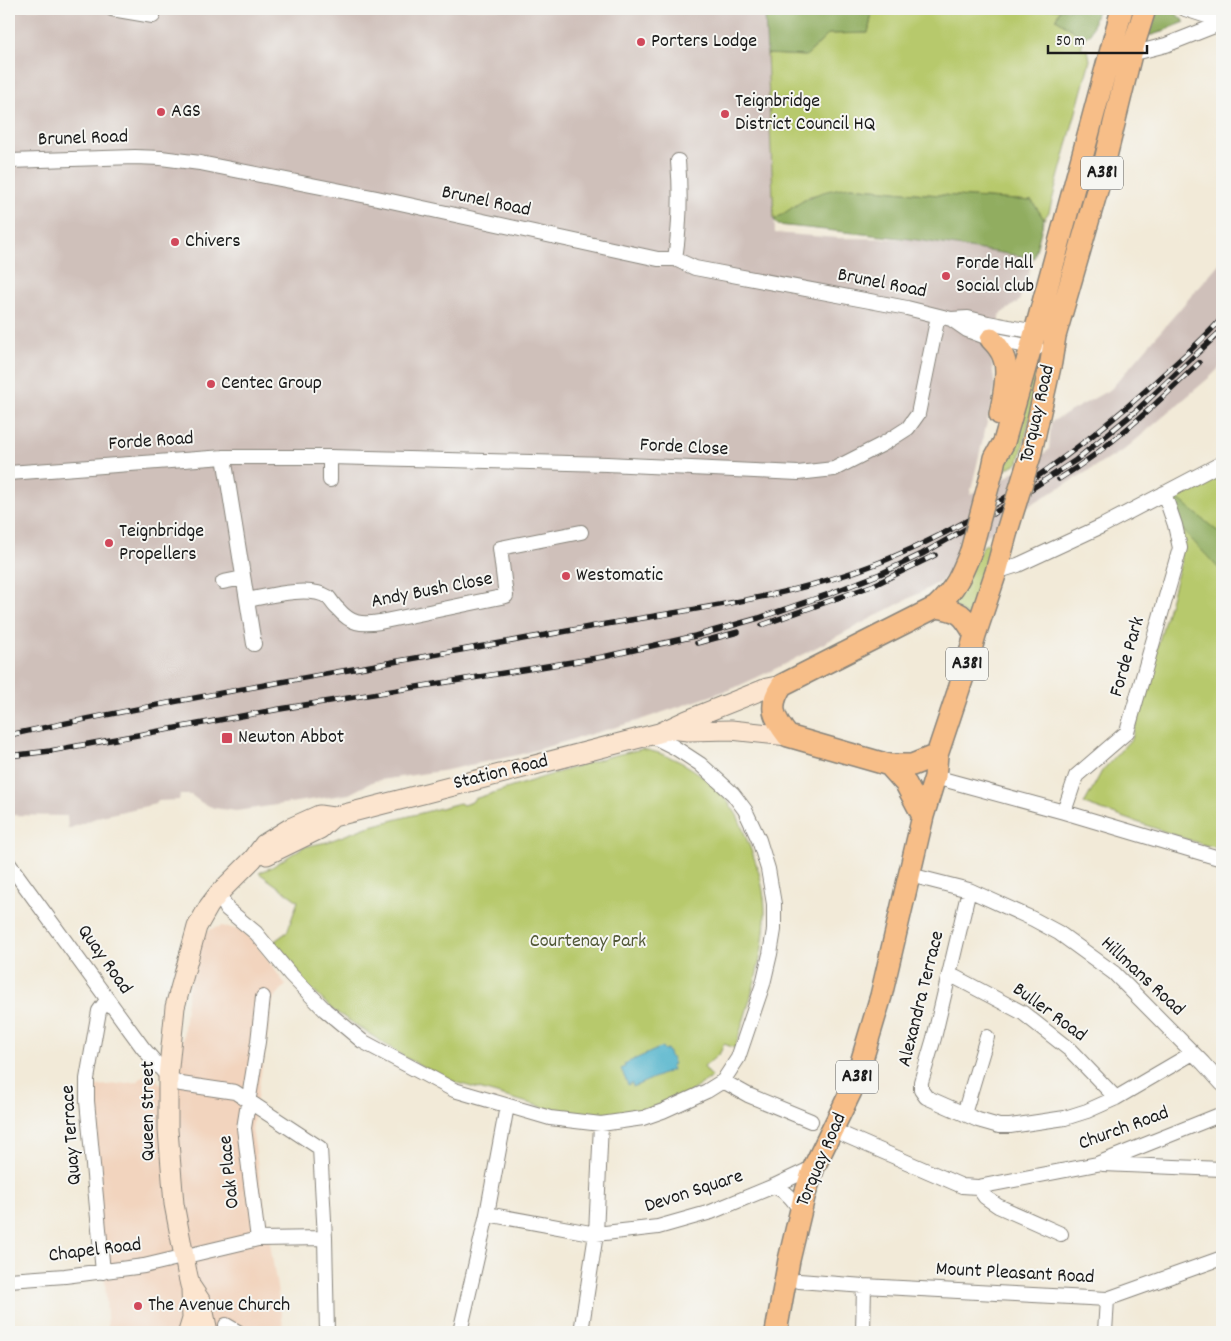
<svg xmlns="http://www.w3.org/2000/svg" width="1231" height="1341" font-family="Dekko,sans-serif">
  <style>
    .built { fill: #f2d4be }
    .industrial { fill: #cfc0ba }
    .green { fill: #b7c96c; stroke: #6a7244 }
    .forest { fill: #91ad60; stroke: #56643e }
    .water { fill: #4bb1ca; stroke: #346673 }
    .lines { fill: none; stroke-linecap: round; stroke-linejoin: round }
    .street-casing { stroke: #87837a; stroke-width: 16 }
    .secondary-casing { stroke: #87837a; stroke-width: 21 }
    .primary-casing { stroke: #87837a; stroke-width: 24 }
    .street { stroke: #fff; stroke-width: 14 }
    .secondary { stroke: #fce5cf; stroke-width: 19 }
    .primary { stroke: #f7be88; stroke-width: 21 }
    .rail-casing { stroke: #1c1c1c; stroke-width: 5.5 }
    .rail { stroke: #f6f6f2; stroke-width: 4; stroke-dasharray: 11; stroke-linecap: butt }
    .primary-bridge-casing { stroke: #87837a; stroke-width: 24; stroke-linecap: butt }
    .primary-bridge { stroke: #f7be88; stroke-width: 21 }
    .poi-dot { fill: #d1495b; stroke: #f6f6f2; stroke-width: 2 }
    .labels { text-anchor: middle; dominant-baseline: central; stroke-width: 4; stroke-linejoin: round; paint-order: stroke }
    .shield { fill: #f6f6f2; stroke: #5d5d5c; stroke-width: 1 }
    .shield-label { font-size: 19px; font-weight: bold; fill: #1c1c1c }
    .poi-label { font-size: 20px; fill: #1c1c1c; stroke: #f6f6f2; text-anchor: start }
    .street-label { font-size: 20px; fill: #1c1c1c; stroke: #f6f6f2 }
    .park-label { font-size: 20px; fill: #525938; stroke: #f6f6f2 }
  </style>
  <rect width="100%" height="100%" fill="#f6f6f2"/>
  <filter id="ink" filterUnits="userSpaceOnUse"><feTurbulence type="fractalNoise" baseFrequency=".02" numOctaves="2"/><feDisplacementMap in="SourceGraphic" scale="10" xChannelSelector="R" yChannelSelector="G"/><feConvolveMatrix kernelMatrix="1 2 1 2 8 2 1 2 1" color-interpolation-filters="sRGB"/></filter>
  <filter id="wash" filterUnits="userSpaceOnUse"><feTurbulence type="fractalNoise" baseFrequency=".0096" numOctaves="4" result="noise"/><feDisplacementMap in="SourceGraphic" scale="20" xChannelSelector="R" yChannelSelector="G"/><feGaussianBlur stdDeviation="1.12" result="paint"/><feColorMatrix in="noise" values="0 0 0 0 0 0 0 0 0 0 0 0 0 0 0 0 0 1.4 0 .05"/><feComposite in="paint" operator="in"/></filter>
  <g filter="url(#wash)">
    <rect width="100%" height="100%" fill="#f2ead8"/>
    <!-- built -->
    <path class="built" d="M222,926L240,930L255,943L286,985L273,999L252,1129L284,1332H108L105,1281L103,1272L87,1087L137,1082L151,1069L159,1083L177,1095L188,990L204,934L211,929Z"/>
    <!-- industrial -->
    <path class="industrial" d="M9,9H761L765,14L775,233L837,238L911,239L1034,258L1019,301L1000,315L990,350L995,388L970,494L1005,478L1049,450L1051,422L1111,389L1222,260V365L1210,377L1124,450L1023,509L1001,527L956,554L951,568L942,581L777,668L734,688L637,721L518,755L447,770L374,781L349,794L236,811L214,808L202,803L191,795H180L179,800L157,801L156,804L101,816L68,829L67,816L9,815Z"/>
    <!-- green -->
    <path class="green" d="M887,9H1060L1056,19L1084,38L1081,48L1088,50L1090,60L1049,212L1044,219L1032,201L926,194L851,187L810,196L774,220L767,54L806,56L829,34L868,33L872,13Z
      M1043,363L1019,462L1003,471L1032,368Z
      M1222,472V849L1201,844L1084,804L1102,771L1132,738L1181,562L1173,506L1180,493Z
      M998,538L973,620L952,605L983,546Z
      M642,749C682,756 718,782 738,817C742,826 745,836 749,845C759,868 766,894 765,919C763,963 748,1006 735,1048L724,1044L720,1053L704,1067L712,1077L687,1094L664,1103L644,1110L619,1114H576L546,1108L454,1082L406,1058L333,1010L307,985L272,943L287,932L298,901L259,873L272,867L303,847L327,842L367,827L460,803L463,805L472,802L474,799L607,757Z"/>
    <!-- forest -->
    <path class="forest" d="M761,9H887L872,13L868,33L829,34L806,56L767,54L765,14Z
      M1060,9H1097L1091,33L1084,38L1056,19Z
      M1156,9H1171L1185,22L1153,35H1148Z
      M851,187L926,194L1032,201L1044,219L1034,258L911,239L778,225L774,220C804,200 813,191 851,187Z
      M1176,497L1222,535V572L1179,526Z"/>
    <!-- water -->
    <path class="water" d="M662,1047L664,1050L667,1049L674,1064L671,1066L672,1070L633,1087L632,1083L628,1085L621,1069L625,1067L624,1064Z"/>
  </g>
  <g filter="url(#ink)">
    <g class="lines">
      <!-- street casing -->
      <g class="street-casing">
        <path id="street" d="M112,9L153,16
          M1185,9L1222,21
          M1126,52L1131,54L1166,45L1222,23
          M9,161L135,157L161,158L200,163L377,198L658,259H675L695,268L907,308L951,319L968,318L988,323L1041,333
          M675,259C680,226 681,194 678,161
          M951,319L967,330L991,339L1037,348
          M224,457L254,644
          M330,457V480
          M9,473L224,457H330L607,464L798,473L834,469L883,444L908,428L918,414L938,316
          M996,572L1018,565L1102,526L1222,463
          M223,582L243,578
          M247,600C268,596 309,585 328,597C331,600 334,606 338,609C351,624 361,625 380,622L506,596L500,548L581,532
          M935,777L1064,812L1222,859
          M1064,812L1076,776L1127,732L1180,548L1175,525L1164,493
          M9,864L143,1048L168,1077L181,1084L235,1092L320,1148L325,1238L327,1332
          M910,875L969,890L1033,919L1059,933L1114,973L1203,1063L1222,1084
          M969,890L934,1038L921,1082V1090L926,1097L978,1120L999,1126H1010L1065,1118L1087,1111L1116,1098L1193,1053
          M219,893L227,909L256,933L290,974L325,1010L362,1041L454,1090L550,1118L601,1124L643,1118L663,1111L707,1091L723,1081L738,1058L763,984L770,954L774,930V904L768,869L759,840L745,810L733,794L700,764L674,747L650,735
          M949,974L1023,1013L1070,1050L1116,1098
          M723,1081L748,1095L811,1121
          M964,1114L987,1037
          M833,1130L962,1186L978,1187L1097,1164L1222,1114
          M1103,1164L1222,1169
          M774,1186C787,1192 792,1198 800,1210
          M978,1187L985,1197L998,1206L1061,1234
          M487,1214L596,1234L658,1227L711,1212L774,1186L814,1167
          M258,1239L244,1128L258,1042L263,997
          M103,1272L87,1101V1079L99,1011L107,1000
          M9,1280L65,1276L144,1266L258,1239L325,1238
          M799,1281L864,1286L1107,1299L1222,1258
          M226,1325L238,1332
          M460,1332L487,1214L507,1106
          M581,1332L596,1234L601,1124
          M863,1332L864,1286
          M1105,1332L1107,1299"/>
      </g>
      <!-- secondary casing -->
      <g class="secondary-casing">
        <path id="secondary" d="M669,729L688,731L731,730L788,736
          M267,855L320,829L333,817
          M188,1332L192,1319L191,1289
          M208,1332L202,1303L190,1285L187,1272L174,1204L168,1130V1077L175,1007L197,927L209,906L219,893L253,859L264,844L290,828L319,815L333,817L659,733L687,720L767,688L782,685"/>
      </g>
      <!-- primary casing -->
      <g class="primary-casing">
        <path id="primary" d="M991,339C997,345 1002,351 1004,359C1009,372 1003,400 1000,414
          M1030,456L1051,362L1055,336L1102,173L1131,54L1145,9
          M992,472L995,458L1004,442L1031,347L1122,9
          M936,607C961,611 963,614 975,635
          M937,755L912,765H889L788,736C773,717 768,706 782,685L936,607C956,588 961,576 971,551
          M889,765L906,784L923,816
          M776,1332L789,1260L804,1197L814,1167L855,1083L881,996L923,816L935,777L937,755L965,671L975,635L996,572L1007,531"/>
      </g>
      <!-- street -->
      <use href="#street" class="street"/>
      <!-- secondary -->
      <use href="#secondary" class="secondary"/>
      <!-- primary -->
      <use href="#primary" class="primary"/>
      <!-- rail casing -->
      <g class="rail-casing">
        <path id="rail" d="M1059,479C1111,447 1155,405 1199,363
          M762,625L874,585L935,555
          M697,643L738,632
          M9,735C196,695 385,664 573,630C678,610 787,601 888,559C989,518 1085,447 1165,373C1185,355 1205,338 1222,318
          M9,756L50,751L280,709L603,657L695,636L759,618L829,594L880,574L922,554L994,513L1076,460L1136,411L1222,330"/>
      </g>
      <!-- rail -->
      <use href="#rail" class="rail"/>
      <!-- primary-bridge casing -->
      <g class="primary-bridge-casing">
        <path id="primary-bridge" d="M1007,531L1030,456
          M971,551L992,472"/>
      </g>
      <!-- primary-bridge -->
      <use href="#primary-bridge" class="primary-bridge"/>
    </g>
  </g>
  <!-- markers -->
  <g class="poi-dot">
    <circle cx="641" cy="42" r="5"/>
    <circle cx="161" cy="112" r="5"/>
    <circle cx="725" cy="114" r="5"/>
    <circle cx="175" cy="242" r="5"/>
    <circle cx="946" cy="276" r="5"/>
    <circle cx="211" cy="384" r="5"/>
    <circle cx="109" cy="543" r="5"/>
    <circle cx="566" cy="576" r="5"/>
    <rect x="221" y="732" width="12" height="12" rx="2.5"/>
    <circle cx="138" cy="1306" r="5"/>
  </g>
  <g class="labels">
    <!-- shield labels -->
    <g class="shield">
      <rect x="1081" y="156.5" width="42" height="33" rx="4"/>
      <rect x="946" y="647.5" width="42" height="33" rx="4"/>
      <rect x="836" y="1060.5" width="42" height="33" rx="4"/>
    </g>
    <g class="shield-label">
      <text x="1102" y="173">A381</text>
      <text x="967" y="664">A381</text>
      <text x="857" y="1077">A381</text>
    </g>
    <!-- poi labels -->
    <g class="poi-label">
      <text x="651" y="42">Porters Lodge</text>
      <text x="735" y="102">Teignbridge<tspan x="735" dy="23">District Council HQ</tspan></text>
      <text x="171" y="112">AGS</text>
      <text x="185" y="242">Chivers</text>
      <text x="956" y="264">Forde Hall<tspan x="956" dy="23">Social club</tspan></text>
      <text x="221" y="384">Centec Group</text>
      <text x="119" y="532">Teignbridge<tspan x="119" dy="23">Propellers</tspan></text>
      <text x="576" y="576">Westomatic</text>
      <text x="238" y="738">Newton Abbot</text>
      <text x="148" y="1306">The Avenue Church</text>
    </g>
    <!-- street labels -->
    <g class="street-label">
      <text transform="translate(83 139) rotate(-2)">Brunel Road</text>
      <text transform="translate(486 202) rotate(12)">Brunel Road</text>
      <text transform="translate(882 284) rotate(11)">Brunel Road</text>
      <text transform="translate(1038 414) rotate(-77)">Torquay Road</text>
      <text transform="translate(151 442) rotate(-4)">Forde Road</text>
      <text transform="translate(684 448) rotate(3)">Forde Close</text>
      <text transform="translate(432 591) rotate(-11)">Andy Bush Close</text>
      <text transform="translate(1128 657) rotate(-74)">Forde Park</text>
      <text transform="translate(501 773) rotate(-14)">Station Road</text>
      <text transform="translate(104 960) rotate(55)">Quay Road</text>
      <text transform="translate(1142 977) rotate(43)">Hillmans Road</text>
      <text transform="translate(922 999) rotate(-76)">Alexandra Terrace</text>
      <text transform="translate(1049 1013) rotate(36)">Buller Road</text>
      <text transform="translate(149 1111) rotate(-90)">Queen Street</text>
      <text transform="translate(1124 1129) rotate(-20)">Church Road</text>
      <text transform="translate(72 1135) rotate(-94)">Quay Terrace</text>
      <text transform="translate(822 1160) rotate(-67)">Torquay Road</text>
      <text transform="translate(230 1172) rotate(-96)">Oak Place</text>
      <text transform="translate(694 1192) rotate(-18)">Devon Square</text>
      <text transform="translate(95 1251) rotate(-7)">Chapel Road</text>
      <text transform="translate(1015 1274) rotate(3)">Mount Pleasant Road</text>
    </g>
    <!-- park labels -->
    <g class="park-label">
      <text x="588" y="942">Courtenay Park</text>
    </g>
  </g>
  <!-- margin -->
  <rect width="1231" height="1341" fill="none" stroke="#f6f6f2" stroke-width="30"/>
  <!-- scale -->
  <path d="M1048 45v8h99v-8" fill="none" stroke="#1c1c1c" stroke-width="2.5"/>
  <text x="1056" y="45" font-size="15" fill="#1c1c1c" stroke="#f6f6f2" stroke-width="4" paint-order="stroke">50 m</text>
</svg>
